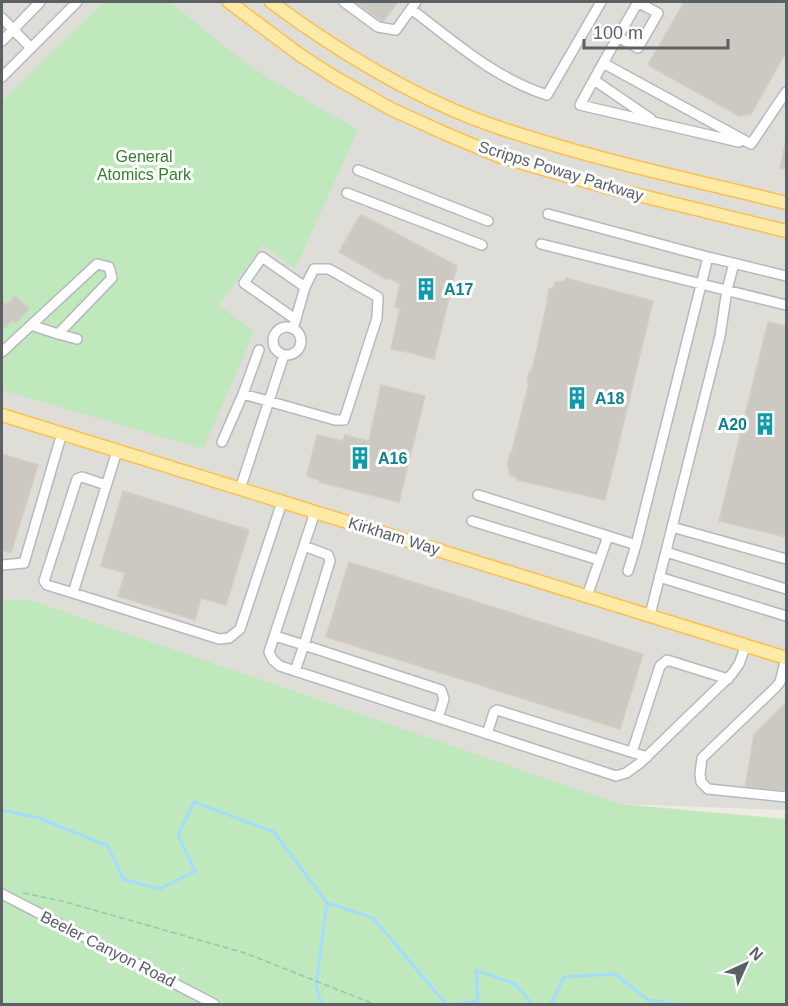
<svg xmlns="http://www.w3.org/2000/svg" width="788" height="1006" font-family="Helvetica,sans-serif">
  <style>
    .industrial { fill: #dfddd7 }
    .green { fill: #c0e8bd }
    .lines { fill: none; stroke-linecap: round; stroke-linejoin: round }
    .stream { stroke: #a2dcff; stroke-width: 3 }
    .building { fill: #ccc8c2; stroke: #d4cdc0; stroke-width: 1.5 }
    .minor-casing { stroke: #b5b9be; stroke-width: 12 }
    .major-casing { stroke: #fbc04f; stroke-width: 15 }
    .path { stroke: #95caa1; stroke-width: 1.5; stroke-dasharray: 6 3; stroke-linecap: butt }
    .minor { stroke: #fff; stroke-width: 9 }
    .major { stroke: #ffeba7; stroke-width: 12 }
    .labels { text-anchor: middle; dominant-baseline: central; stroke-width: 6; stroke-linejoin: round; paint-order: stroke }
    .park-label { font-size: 16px; fill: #2f822e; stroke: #fff }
    .street-label { font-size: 16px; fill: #5b6065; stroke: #fff }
    .culture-label { font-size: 16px; font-weight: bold; fill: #0d838f; stroke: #fff; text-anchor: start }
  </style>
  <rect width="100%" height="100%" fill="#efebe3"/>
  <!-- industrial -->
  <path class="industrial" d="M2,2H786V810L621,804L31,600L2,599Z"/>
  <!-- green -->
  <path class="green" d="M104,2H170L238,57L270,79L358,130L295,269L263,245L219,305L254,332L203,449L2,390V101Z
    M2,599L31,600L621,804L786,819V1004H2Z"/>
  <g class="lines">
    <!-- stream -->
    <path class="stream" d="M2,810L39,818L108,846L123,879L160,889L195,871L178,835L194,802L274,832L327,903L373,918L446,1004
      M321,1004L316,985L327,903
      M455,1004L478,1001L476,970L515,984L532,1004
      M551,1004L564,977L615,974L648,1000L677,1004"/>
  </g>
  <!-- building -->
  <path class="building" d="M356,2H398L383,22Z
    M684,2H780L786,5V52L751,114L739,116L648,65Z
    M786,141V169L780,168Z
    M362,215L457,266L434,359L417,355V354L391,349L400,308L395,307L400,284L389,278L388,280L339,252L359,217Z
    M566,278L653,301L605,500L517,480V478L509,474V465H507L510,453L512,454L513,450H512L529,383L527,382L530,370L532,371L547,303L549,300H547L549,288L552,289L556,282L565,281Z
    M15,296L29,309L16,323L13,320L3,329L2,303L3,302L6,305Z
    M768,322L786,326V537L719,521Z
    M381,385L425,396L399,502L319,482L320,480L308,477L307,475L317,435L343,441L345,435L369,441Z
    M2,454L38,465L11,553L2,550Z
    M123,491L249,530L226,605L201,598L195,620L118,596L125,573L101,566Z
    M349,562L643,654L620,729L326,637Z
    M786,703V791L745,789L754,734Z"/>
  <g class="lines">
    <!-- minor casing -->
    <g class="minor-casing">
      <path id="minor" d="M344,2L378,27L396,30L416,2
        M638,2L603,63L751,144L786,92
        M411,9C455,42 494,78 547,95L601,2
        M2,18L31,48L77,2
        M618,37L638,48L658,13L637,2
        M2,41L40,2
        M603,63L580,105L739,142
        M2,77L31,48
        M594,80L651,119
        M358,170L488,221
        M347,193L482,245
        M548,214L708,257L636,545
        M541,244L786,305
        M708,257L786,276
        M273 341a14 14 0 1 1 28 0a14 14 0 1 1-28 0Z
        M293,329L305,287L262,257L244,283L295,319
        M58,334L77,339
        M259,350L243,394L335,420H344L377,318L378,297L329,269H314L305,287
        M2,352L97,264L109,267L112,278L58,334L31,325
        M222,442L243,394
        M117,451L73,593L219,639L229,638L240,629L282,502
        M240,489L284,355
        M478,495L608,536L587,596
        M315,512L269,652L273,660L280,666L616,776L626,773L640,763L732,674L739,664L746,645
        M472,521L599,560
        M672,527L786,559
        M608,536L636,545L628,571
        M666,552L786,589
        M2,565L24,563L62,433
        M659,577L786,616
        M73,593L47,585L44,581L77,479L82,477L106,485
        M650,615L720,336L727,290L734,263
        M275,636L304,645L330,561L328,555L304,546
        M786,658L780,682L776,687L702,758L700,774L701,782L708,789L786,797
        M295,671L304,645L441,690L444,699L438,718
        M487,734L494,712L497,710L647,757
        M632,752L660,666L667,660L728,679
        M2,894L214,1004"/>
    </g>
    <!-- major casing -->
    <g class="major-casing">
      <path id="major" d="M229,2L300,55L336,78L391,109L444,133L501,157L614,189L786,231
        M271,2C343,55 423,104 509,131C600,161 694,180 786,203
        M2,415L786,658"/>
    </g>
    <!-- path -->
    <path class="path" d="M23,893L62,901L245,953L374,1004"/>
    <!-- minor -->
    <use href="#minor" class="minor"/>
    <!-- major -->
    <use href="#major" class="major"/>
  </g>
  <!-- icons -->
  <defs>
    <g id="building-bare" transform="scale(1.8)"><path d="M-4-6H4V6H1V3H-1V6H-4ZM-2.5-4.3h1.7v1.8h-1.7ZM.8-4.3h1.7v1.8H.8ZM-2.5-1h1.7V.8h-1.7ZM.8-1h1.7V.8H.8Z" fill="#0f9aa8" stroke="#fff" stroke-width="2.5" paint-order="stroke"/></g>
  </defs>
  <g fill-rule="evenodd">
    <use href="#building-bare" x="426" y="289"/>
    <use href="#building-bare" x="577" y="398"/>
    <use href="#building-bare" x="765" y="424"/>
    <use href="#building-bare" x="360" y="458"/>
  </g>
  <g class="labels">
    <!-- park labels -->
    <g class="park-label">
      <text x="144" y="156">General<tspan x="144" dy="18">Atomics Park</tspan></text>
    </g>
    <!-- street labels -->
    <g class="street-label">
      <text transform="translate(561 171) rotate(17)">Scripps Poway Parkway</text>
      <text transform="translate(394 536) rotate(17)">Kirkham Way</text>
      <text transform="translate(108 949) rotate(27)">Beeler Canyon Road</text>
    </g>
    <!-- culture labels -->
    <g class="culture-label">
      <text x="444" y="289">A17</text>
      <text x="595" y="398">A18</text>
      <text x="747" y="424" text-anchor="end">A20</text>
      <text x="378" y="458">A16</text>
    </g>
  </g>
  <!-- border -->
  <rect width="788" height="1006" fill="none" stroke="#5b6065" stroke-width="6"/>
  <!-- north arrow -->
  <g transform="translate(746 964) rotate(45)" stroke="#ffffff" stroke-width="4.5" paint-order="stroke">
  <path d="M0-4.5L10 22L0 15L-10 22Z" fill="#5b6065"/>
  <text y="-9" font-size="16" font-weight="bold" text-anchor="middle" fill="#5b6065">N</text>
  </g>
  <!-- scale -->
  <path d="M584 39v9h144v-9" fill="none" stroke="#5b6065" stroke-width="3"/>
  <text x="593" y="39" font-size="18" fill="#5b6065" stroke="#ffffff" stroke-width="4.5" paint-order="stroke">100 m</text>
</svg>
